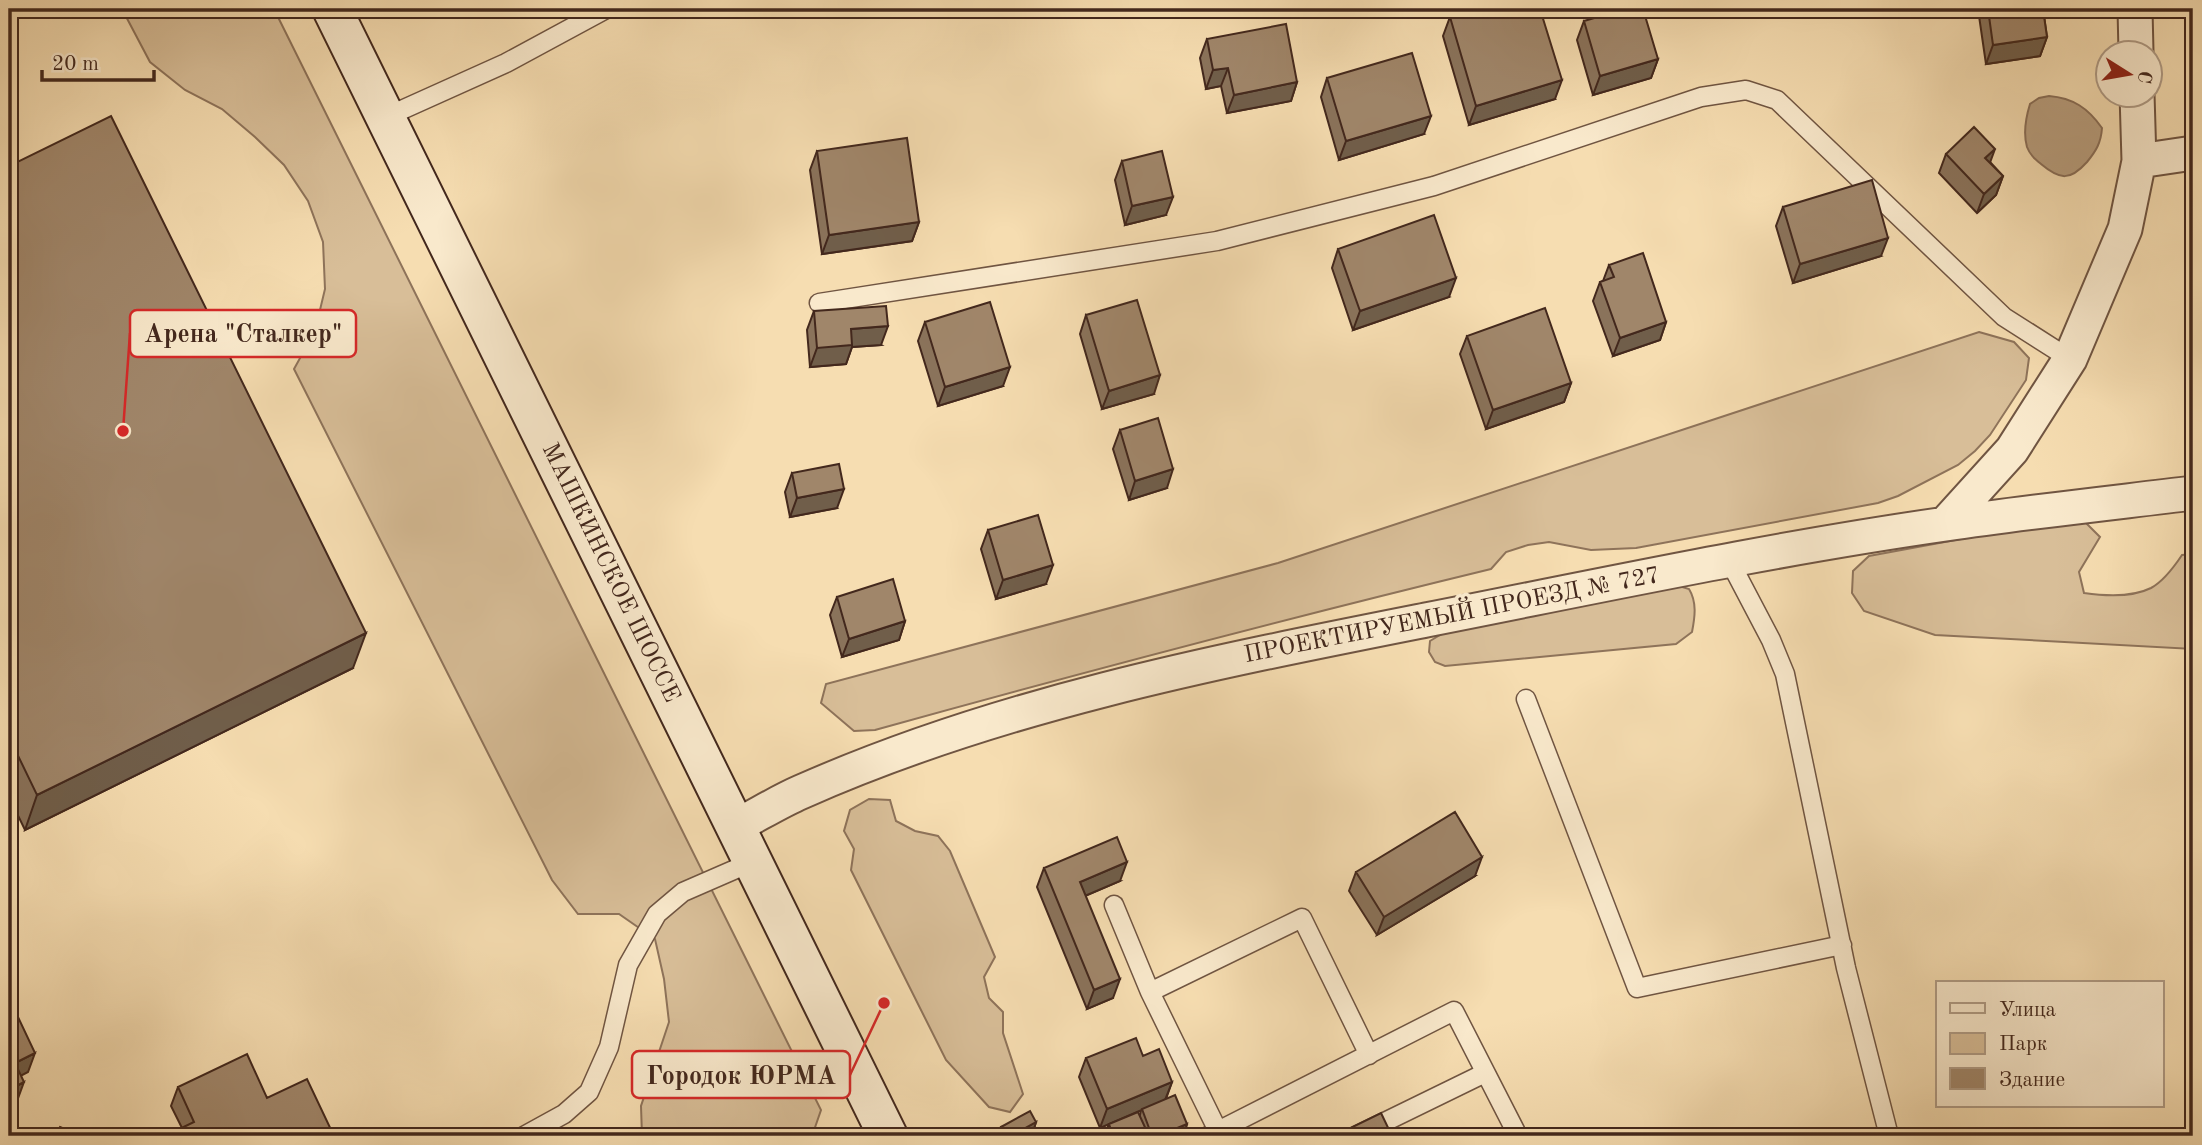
<svg xmlns="http://www.w3.org/2000/svg" width="2202" height="1145" font-family="'Old Standard TT',serif">
  <style>
    .green { fill: #d8be98; stroke: #8e735a; stroke-width: 2 }
    .water { fill: #b99f7f; stroke: #8a6f58; stroke-width: 2 }
    .lines { fill: none; stroke-linecap: round; stroke-linejoin: round }
    .lane-casing { stroke: #705542; stroke-width: 21 }
    .street-casing { stroke: #705542; stroke-width: 37 }
    .secondary-casing { stroke: #43281d; stroke-width: 42 }
    .lane { stroke: #f9e9cc; stroke-width: 18 }
    .street { stroke: #f9e9cc; stroke-width: 33 }
    .secondary { stroke: #f9e9cc; stroke-width: 38 }
    .wall { fill: #8a735b; stroke: #43281d; stroke-width: 2 }
    .shaded-wall { fill: #705e4a; stroke: #43281d; stroke-width: 2 }
    .building { fill: #a0866a; stroke: #43281d; stroke-width: 2 }
    .labels { text-anchor: middle; dominant-baseline: central; stroke-width: 7; stroke-linejoin: round; paint-order: stroke }
    .street-label { font-size: 24px; fill: #43281d; stroke: #f9e9cc }
    .leader { fill: none; stroke: #d62828; stroke-width: 2.5 }
    .callout-dot { fill: #d62828; stroke: #f9e9cc; stroke-width: 2.5 }
    .callout { fill: #f9e9cc; stroke: #d62828; stroke-width: 2.5 }
    .callout-label { font-size: 26px; text-anchor: middle; font-weight: bold; fill: #43281d }
  </style>
  <rect width="100%" height="100%" fill="#f6ddb1"/>
  <filter id="stains"><feTurbulence type="fractalNoise" baseFrequency=".00286" numOctaves="4"/><feColorMatrix values="0 0 0 0 .2 0 0 0 0 .09 0 0 0 0 .02 0 0 0 .5 -.17"/></filter>
  <radialGradient id="worn" r=".72"><stop offset=".6" stop-color="#630" stop-opacity="0"/><stop offset="1" stop-color="#630" stop-opacity=".3"/></radialGradient>
  <!-- green -->
  <path class="green" d="M122,9H274L821,1110L812,1136H642L641,1106L669,1022L664,979L655,939L619,914H578L552,880L294,369L315,331L325,289L323,242L308,201L284,165L255,137L222,109L185,90L150,62Z
    M1979,332L2014,342L2029,358L2026,380L1990,435L1975,451L1958,465L1898,496L1878,503L1636,548L1591,550L1549,542L1528,545L1506,552L1491,569C1285,619 1080,673 875,730L854,731L821,703L826,684L1278,563Z
    M2064,520L2085,522L2100,537L2079,572L2084,593C2105,596 2131,598 2151,588C2164,581 2174,567 2182,555L2193,554V649L1935,635L1864,611L1852,593L1853,571L1869,556Z
    M1679,586L1689,589C1697,602 1695,617 1692,632L1676,644L1445,666L1435,662L1429,652L1430,641L1445,632Z
    M869,799L890,800L896,821L915,831L938,836L950,851L995,957L984,977L989,998L1003,1012V1033L1023,1094L1010,1112L989,1107L946,1060L851,870L854,849L844,831L850,810Z"/>
  <!-- water -->
  <path class="water" d="M2049,96C2073,98 2088,108 2102,128C2101,143 2096,151 2087,162C2070,181 2060,180 2041,164C2035,159 2030,155 2027,147C2023,133 2026,117 2030,104L2039,98Z"/>
  <g class="lines">
    <!-- lane casing -->
    <g class="lane-casing">
      <path id="lane" d="M386,117L506,63L606,9
        M819,303L1217,241L1434,186L1701,97L1746,90L1777,100L2004,317L2070,359
        M1729,560L1771,640L1785,674L1846,968L1889,1136
        M1526,699L1637,988L1842,945
        M1114,905L1150,992
        M1218,1131L1150,992L1302,918L1369,1055
        M524,1136L564,1114L589,1092L609,1047L628,965L657,914L683,892L752,862
        M1208,1136L1454,1011L1518,1136
        M1356,1136L1485,1073"/>
    </g>
    <!-- street casing -->
    <g class="street-casing">
      <path id="street" d="M2135,9L2136,52
        M2139,161L2193,153
        M1945,524L2012,450L2070,359L2125,229L2139,161L2137,94
        M734,827C756,816 778,802 801,792C999,704 1214,662 1426,620C1599,586 1771,549 1946,524C2028,512 2111,503 2193,493"/>
    </g>
    <!-- secondary casing -->
    <g class="secondary-casing">
      <path id="secondary" d="M332,9L888,1136"/>
    </g>
    <!-- lane -->
    <use href="#lane" class="lane"/>
    <!-- street -->
    <use href="#street" class="street"/>
    <!-- secondary -->
    <use href="#secondary" class="secondary"/>
  </g>
  <!-- wall -->
  <path class="wall" d="M1978,9H2043L2047,37L2040,56L1986,64Z
    M1450,17L1555,99L1469,125L1443,36Z
    M1584,21L1658,59L1651,78L1593,95L1577,40Z
    M1207,39L1297,82L1291,101L1227,113L1221,86L1206,89L1200,58Z
    M1327,78L1424,134L1339,160L1321,97Z
    M817,151L919,222L912,241L822,254L810,170Z
    M1946,154L1990,162L2003,176L1996,195L1977,213L1939,173Z
    M1122,161L1166,215L1125,225L1115,180Z
    M9,166L353,668L25,830L9,797Z
    M1783,207L1881,256L1793,283L1776,226Z
    M1338,249L1449,297L1353,330L1332,268Z
    M1609,265L1666,322L1660,340L1613,356L1593,301L1600,282L1603,281Z
    M814,311L881,345L852,347L846,364L810,367L807,330Z
    M1086,315L1154,394L1102,409L1080,334Z
    M925,322L1003,386L938,406L918,341Z
    M1467,336L1571,383L1564,402L1486,429L1460,354Z
    M1120,430L1167,488L1129,500L1113,449Z
    M792,473L837,508L790,517L785,492Z
    M988,530L1046,584L996,599L981,549Z
    M837,597L905,621L899,640L842,657L830,615Z
    M1044,868L1120,881L1085,896L1113,998L1087,1009L1037,887Z
    M1356,872L1475,876L1377,935L1349,891Z
    M1143,1056L1172,1082L1166,1099L1187,1124L1184,1134L1178,1136H1106L1105,1134L1109,1124L1140,1115L1141,1110L1100,1128L1079,1077L1086,1058Z
    M178,1087L267,1098L334,1136L182,1128L171,1106Z
    M1036,1122L1033,1132L1025,1136H998L1001,1127Z"/>
  <!-- shaded-wall -->
  <path class="shaded-wall" d="M2047,37L2040,56L1986,64L1993,45Z
    M1658,59L1651,78L1593,95L1600,76Z
    M1228,68L1221,86L1206,89L1213,70Z
    M1562,80L1555,99L1469,125L1476,106Z
    M1297,82L1291,101L1227,113L1234,95Z
    M1431,116L1424,134L1339,160L1346,141Z
    M1995,149L1988,168L1985,158Z
    M2003,176L1996,195L1977,213L1984,194Z
    M1173,197L1166,215L1125,225L1132,206Z
    M919,222L912,241L822,254L829,235Z
    M1888,238L1881,256L1793,283L1800,264Z
    M1456,278L1449,297L1353,330L1360,311Z
    M1666,322L1660,340L1613,356L1620,338Z
    M888,326L881,345L852,347L846,364L810,367L817,348L851,329Z
    M1010,367L1003,386L938,406L945,387Z
    M1160,375L1154,394L1102,409L1109,391Z
    M1571,383L1564,402L1486,429L1493,410Z
    M1173,469L1167,488L1129,500L1135,481Z
    M844,489L837,508L790,517L797,498Z
    M1053,565L1046,584L996,599L1003,580Z
    M905,621L899,640L842,657L849,639Z
    M366,633L353,668L25,830L37,795Z
    M1482,857L1475,876L1377,935L1384,917Z
    M1127,862L1120,881L1073,901L1080,882Z
    M1120,979L1113,998L1087,1009L1094,990Z
    M35,1053L28,1072L9,1082L15,1063Z
    M24,1082L17,1101L9,1105V1090Z
    M1172,1082L1165,1100L1100,1128L1107,1109Z
    M1036,1122L1033,1132L1025,1136H1011Z
    M1187,1124L1184,1134L1178,1136H1158Z"/>
  <!-- building -->
  <path class="building" d="M1479,9H1540L1562,80L1476,106L1450,17Z
    M1625,9H1643L1658,59L1600,76L1584,21Z
    M1988,9H2043L2047,37L1993,45Z
    M1286,24L1297,82L1234,95L1228,68L1213,70L1207,39Z
    M1412,53L1431,116L1346,141L1327,78Z
    M111,116L366,633L37,795L9,737V166Z
    M1974,127L1995,149L1985,158L2003,176L1984,194L1946,154Z
    M907,138L919,222L829,235L817,151Z
    M1162,151L1173,197L1132,206L1122,161Z
    M1872,180L1888,238L1800,264L1783,207Z
    M1434,215L1456,278L1360,311L1338,249Z
    M1643,253L1666,322L1620,338L1600,282L1614,277L1609,265Z
    M1137,300L1160,375L1109,391L1086,315Z
    M990,302L1010,367L945,387L925,322Z
    M886,306L888,326L851,329L852,345L817,348L814,311Z
    M1545,308L1571,383L1493,410L1467,336Z
    M1158,418L1173,469L1135,481L1120,430Z
    M839,464L844,489L797,498L792,473Z
    M1038,515L1053,565L1003,580L988,530Z
    M893,579L905,621L849,639L837,597Z
    M1455,812L1482,857L1384,917L1356,872Z
    M1117,837L1127,862L1080,882L1120,979L1094,990L1044,868Z
    M9,998L35,1053L15,1063L24,1082L9,1090Z
    M1136,1038L1143,1056L1159,1049L1172,1082L1107,1109L1086,1058Z
    M247,1054L267,1098L307,1079L334,1136H165L194,1122L178,1087Z
    M1175,1095L1187,1124L1158,1136H1152L1142,1109Z
    M1030,1111L1036,1122L1011,1136H1006L1001,1127Z
    M1138,1112L1149,1136H1113L1109,1124Z
    M1381,1113L1392,1136H1334Z
    M60,1127L80,1136H56Z
    M16,1132L26,1136H14Z"/>
  <g class="labels">
    <!-- street labels -->
    <g class="street-label">
      <text transform="translate(610 573) rotate(64)">МАШКИНСКОЕ ШОССЕ</text>
      <text transform="translate(1452 616) rotate(-11)">ПРОЕКТИРУЕМЫЙ ПРОЕЗД № 727</text>
    </g>
  </g>
  <!-- callouts -->
  <path class="leader" d="M123 431L130 333M884 1003L850 1075"/>
  <g class="callout-dot">
    <circle cx="123" cy="431" r="7"/>
    <circle cx="884" cy="1003" r="7"/>
  </g>
  <g class="callout">
    <rect x="130" y="310" width="226" height="47" rx="7"/>
    <rect x="632" y="1051" width="218" height="47" rx="7"/>
  </g>
  <g class="callout-label">
    <text x="243" y="342">Арена "Сталкер"</text>
    <text x="741" y="1084">Городок ЮРМА</text>
  </g>
  <!-- margin -->
  <rect width="2202" height="1145" fill="none" stroke="#f6ddb1" stroke-width="35"/>
  <rect x="10" y="10" width="2181" height="1124" fill="none" stroke="#43281d" stroke-width="3.5"/>
  <rect x="18" y="18" width="2167" height="1110" fill="none" stroke="#43281d" stroke-width="2"/>
  <!-- legend -->
  <rect x="1936" y="981" width="228" height="126" fill="#f9e9cc" stroke="#b09c86" stroke-width="2"/>
  <rect x="1950" y="1003" width="35" height="10" fill="#f9e9cc" stroke="#b09c86" stroke-width="2"/>
  <text x="1999" y="1016" font-size="21" fill="#43281d">Улица</text>
  <rect x="1950" y="1033" width="35" height="21" fill="#d8be98" stroke="#b09c86" stroke-width="2"/>
  <text x="1999" y="1050" font-size="21" fill="#43281d">Парк</text>
  <rect x="1950" y="1068" width="35" height="21" fill="#a0866a" stroke="#b09c86" stroke-width="2"/>
  <text x="1999" y="1086" font-size="21" fill="#43281d">Здание</text>
  <!-- north arrow -->
  <g transform="translate(2129 74) rotate(101)"><circle r="33" fill="#f9e9cc" stroke="#b09c86" stroke-width="2"/>
  <path d="M0-5L12 26L0 18L-12 26Z" fill="#8f2418"/>
  <text y="-10" font-size="19" font-weight="bold" text-anchor="middle" fill="#43281d">С</text>
  </g>
  <!-- scale -->
  <path d="M42 70v10h112v-10" fill="none" stroke="#43281d" stroke-width="3.5"/>
  <text x="52" y="70" font-size="21" fill="#43281d" stroke="#f9e9cc" stroke-width="5" paint-order="stroke">20 m</text>
  <rect width="100%" height="100%" filter="url(#stains)"/>
  <rect width="100%" height="100%" fill="url(#worn)"/>
</svg>
